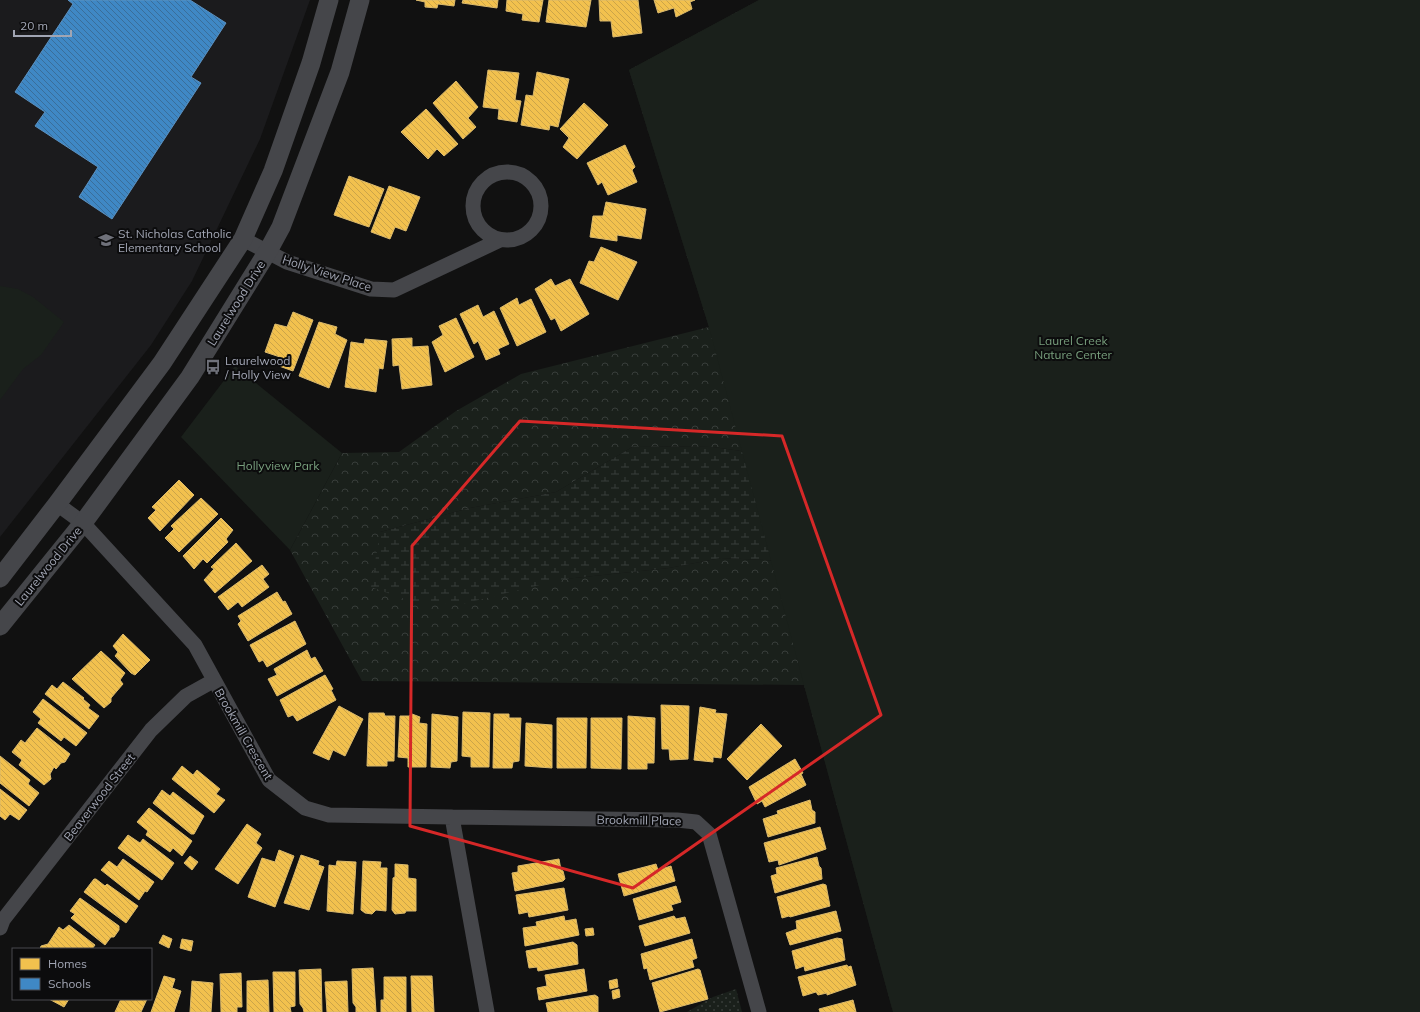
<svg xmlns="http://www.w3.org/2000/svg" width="1420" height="1012" font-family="Mulish,sans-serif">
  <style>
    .built { fill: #1b1b1d }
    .grass { fill: url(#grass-dots) }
    .forest { fill: url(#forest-crowns) }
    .wetland { fill: url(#wetland-marsh) }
    .green { fill: #1a201b }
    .homes { fill: url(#homes-back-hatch); stroke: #dab96c }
    .schools { fill: url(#schools-back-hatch); stroke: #5c91c0 }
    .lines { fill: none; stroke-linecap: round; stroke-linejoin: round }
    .minor { stroke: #45464a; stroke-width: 15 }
    .tertiary { stroke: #45464a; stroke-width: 19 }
    .marked { fill: none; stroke: #d62828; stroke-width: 3; stroke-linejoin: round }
    .labels { text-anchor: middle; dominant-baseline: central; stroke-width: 4; stroke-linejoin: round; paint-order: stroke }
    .poi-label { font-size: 12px; fill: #a1a5b3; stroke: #0c0c0d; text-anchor: start }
    .street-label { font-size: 12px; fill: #a1a5b3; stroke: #0c0c0d }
    .park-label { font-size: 12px; fill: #789f7d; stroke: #0c0c0d }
  </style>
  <defs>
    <pattern id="grass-dots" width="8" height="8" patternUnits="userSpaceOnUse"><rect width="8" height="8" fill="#1a201b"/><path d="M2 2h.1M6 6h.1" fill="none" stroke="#383d3a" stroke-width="1.8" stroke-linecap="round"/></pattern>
    <pattern id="forest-crowns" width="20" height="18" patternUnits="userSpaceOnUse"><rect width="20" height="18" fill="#1a201b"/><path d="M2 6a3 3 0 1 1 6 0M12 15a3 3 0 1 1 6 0" fill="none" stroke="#383d3a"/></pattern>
    <pattern id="wetland-marsh" width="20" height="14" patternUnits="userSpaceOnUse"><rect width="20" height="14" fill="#1a201b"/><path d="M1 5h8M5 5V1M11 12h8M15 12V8" fill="none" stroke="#383d3a"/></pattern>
    <pattern id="homes-back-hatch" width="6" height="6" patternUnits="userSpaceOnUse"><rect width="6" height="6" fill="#f2c14e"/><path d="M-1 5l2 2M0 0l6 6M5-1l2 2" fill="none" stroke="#cba449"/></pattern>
    <pattern id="schools-back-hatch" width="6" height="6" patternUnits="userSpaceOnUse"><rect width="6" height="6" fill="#3f88c5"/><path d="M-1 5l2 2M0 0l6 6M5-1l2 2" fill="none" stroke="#3a6e9a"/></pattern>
  </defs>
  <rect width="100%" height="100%" fill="#111"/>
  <!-- built -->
  <path class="built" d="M0,0H310L260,139L192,281L151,345L0,537Z"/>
  <!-- grass -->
  <path class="grass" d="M736,989L742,1012H687L713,997Z"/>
  <!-- forest -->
  <path class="forest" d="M759,0H1420L798,459L713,447L634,446L556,492L470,508L380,532L565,579L669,568L721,558L803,562L893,1012L804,685L362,681L290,550L342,453L399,452L456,411L521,374L709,327L629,70Z"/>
  <!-- wetland -->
  <path class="wetland" d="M634,446L713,447L798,459L803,562L721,558L669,568L565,579L462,604L410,601L371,587L380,532L470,508L556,492Z"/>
  <!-- green -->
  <path class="green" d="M759,0H1420V1012H893L804,685L709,327L629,70Z
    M0,286L18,289L33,297L64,322L41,355L23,369L0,400Z
    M235,366L342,453L290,550L181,437Z"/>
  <!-- homes -->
  <path class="homes" d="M416,0H455L454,6L438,4L437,8L425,7V2Z
    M463,0H498L497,8L462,3Z
    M507,0H543L539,22L522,20L523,14L506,11Z
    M549,0H591L586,27L546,22Z
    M599,0H638L642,33L613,37L611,21H600Z
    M654,0H695L690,2L692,9L676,17L674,8L658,13Z
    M488,70L519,73L515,100L521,101L517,122L498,119L499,109L483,107Z
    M537,72L569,79L558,127L550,125L549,130L521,125L526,95L533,96Z
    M456,81L478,107L468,118L476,127L463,139L433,103Z
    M584,103L608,125L577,159L563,147L569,138L560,129Z
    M426,109L458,144L444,156L437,149L428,159L401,132Z
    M625,145L635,167L632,170L637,182L608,195L602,182L598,185L587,163Z
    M349,176L384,189L369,227L334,215Z
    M389,186L420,197L406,231L395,227L390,239L371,232Z
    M606,202L646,209L641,239L617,235V241L590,237L593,216H603Z
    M601,247L637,262L618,300L580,283L589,261L594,262Z
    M551,279L555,286L570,279L589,314L561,331L555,318L551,320L535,289Z
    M517,298L519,305L531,299L546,332L517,346L500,308Z
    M478,305L483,317L494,311L509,344L498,349L500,354L486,360L478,341L474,344L460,314Z
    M293,312L313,320L293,371L279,366L283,358L265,352L275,324L287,327Z
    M456,318L474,357L445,372L432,342L443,335L439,326Z
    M319,322L337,327L335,334L347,340L329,388L299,376Z
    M412,338V347L428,346L432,385L402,389L399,365L393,366L392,339Z
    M365,339L387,341L383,369L379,368L376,392L345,387L351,342L364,344Z
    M179,480L194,495L160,531L148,518L156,510L152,507Z
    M201,498L218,514L179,552L165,538L174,529L171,526Z
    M221,518L233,530L226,539L228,542L207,563L203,559L194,569L183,556Z
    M236,543L252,561L215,593L204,580L214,569L211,567Z
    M262,565L269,574L263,579L269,587L242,607L238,602L228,610L218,597Z
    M277,592L283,602L285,601L292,614L248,641L238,624L241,621L238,616Z
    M295,621L306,644L267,667L263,660L259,662L250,645Z
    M123,634L150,660L135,675L131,673L115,656L118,652L113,646Z
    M307,650L311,659L315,657L323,671L277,696L268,679L277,675L274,669Z
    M101,651L125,673L120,680L123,684L111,698V702L104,708L72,679Z
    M325,675L333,689L331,690L336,700L297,721L293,715L288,717L280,700Z
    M63,682L84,698L83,699L90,705L88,708L99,716L89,729L45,694L52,685L57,689Z
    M43,699L87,733L76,746L64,737L61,741L38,723L41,719L33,712Z
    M661,705L689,706L688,759L670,760L669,749H662Z
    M339,706L363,719L345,756L333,750L329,760L313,753Z
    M700,707L716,710L715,713L727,714L721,758L713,757V762L694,760Z
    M463,712L490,713L489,767H471V757L462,756Z
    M369,713H384L385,716H395L394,761H387V766H367Z
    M412,714L420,717L419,723L427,724L426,767H408V758L398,757L400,716H409Z
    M432,714L458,717L457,761L451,762L450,768L431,767Z
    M494,714H509V718H521L519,761L513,762L512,768H493Z
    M628,716L655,718L654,763H647V769H628Z
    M557,718H587L586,768H557Z
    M591,718H622L621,769L591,768Z
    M526,723L552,725V768L525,766Z
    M761,724L782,746L747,780L727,759Z
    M37,728L70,754L65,762L61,763L56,769L54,767L50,774L51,779L44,785L19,765L22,760L12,752L21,740L25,743Z
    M0,756L30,780L28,784L39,793L29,806L0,783Z
    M795,759L803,773L801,774L806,785L765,807L762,801L757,804L749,787Z
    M182,766L193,775L197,770L220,789L216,794L225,800L214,813L172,779Z
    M0,789L27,810L19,820L10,814L5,820L0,816Z
    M162,790L170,796L173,792L204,816L194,834H191L153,803Z
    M810,800L812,810L815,812V823L768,837L763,819L778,814L777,811Z
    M149,808L192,841L182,856L173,848L170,852L146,835L148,831L137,822Z
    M247,824L261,834L256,843L262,848L238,884L215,869Z
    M820,827L826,849L779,865L778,860L769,862L764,843Z
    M128,835L140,843L143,839L174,863L162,880L118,848Z
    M279,850L294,856L275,907L248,897L262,858L275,862Z
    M301,855L319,861L318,865L324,867L309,910L284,903Z
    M190,856L198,862L192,870L184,863Z
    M817,857L819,866L821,868L822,879L775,893L771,876L777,874L776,868Z
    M123,859L154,882L147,892L145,891L139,900L101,870L109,861L117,867Z
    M559,859L561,870L563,871L565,879L563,881L515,891L512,873L518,872V866Z
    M337,861L356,862L353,914L327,911L329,865L336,866Z
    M363,861L381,862L380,868H387L386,911L376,910L372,914L365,913L361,910Z
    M395,864L408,865V878L416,879V911H406L405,913L395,914L392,910L393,878L395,877Z
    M656,864L658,870L671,866L675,881L624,896L618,874Z
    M94,879H96L105,886L107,884L138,906L126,923L84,892Z
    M823,884L826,885L830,906L790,917L789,916L782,918L777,897Z
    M676,886L681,902L671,905L673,910L639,920L633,899Z
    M564,888L568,910L529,917L528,912L519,914L516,895Z
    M80,898L119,926V930L114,937H111L105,945L71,918L75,914L70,911Z
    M836,911L841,931L790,945L786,933L797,929L796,921Z
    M564,916L565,921L576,919L579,935L525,946L523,928L537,926L536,922Z
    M674,916L676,919L685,917L690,933L645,946L639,926Z
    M69,925L95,945L92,949H40L41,946L48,944L59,927L63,930Z
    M593,928L594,935L586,936L585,929Z
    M163,935L172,939L169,948L159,943Z
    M837,938L842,939L845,960L805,971L804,966L796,969L792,951Z
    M182,939L193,941L191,951L180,948Z
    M692,939L697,958L692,960L694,967L650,980L647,968L644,969L641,954Z
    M573,942L577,945L578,964L538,971L537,967L529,968L526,951Z
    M847,965L848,967L851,966L856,985L827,995V993L818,995L816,992L803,996L798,977Z
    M373,968L376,1012H356V1007L353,1003L352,969Z
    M321,969L322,1012H304L303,1008L300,1004L299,970Z
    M584,969L587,991L539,1000L537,988L547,986L545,975Z
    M698,969L700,970L708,999L660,1012L652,983Z
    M273,972H295V1006L290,1007L291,1012H274Z
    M241,973L242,1007H237V1012H221L220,974Z
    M164,976L175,979L172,988L181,991L174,1012H151Z
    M411,976H432L434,1012H412Z
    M384,977H406V1012H381V1000H384Z
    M617,979L618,987L610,989L609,981Z
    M268,980L269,1012H247V981Z
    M192,981L213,983L211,1012H190Z
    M347,981L348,1012H327L325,982Z
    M619,989L620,997L613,999L612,991Z
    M595,995L598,997V1012H548L546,1003Z
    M49,999H69L64,1007Z
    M121,999H147L141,1012H115Z
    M853,1000L856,1012H820L819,1009Z"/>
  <!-- schools -->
  <path class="schools" d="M68,0H190L226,23L191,77L201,83L112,219L79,197L98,167L35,126L45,112L15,92L73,4Z"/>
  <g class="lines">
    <!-- minor -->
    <path class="minor" d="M473 206a34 34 0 1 1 68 0a34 34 0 1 1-68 0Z
      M243,239L287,262L371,289L394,290L500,240
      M57,504L83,523L195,645L269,780L305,808L329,815L452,817L487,1012
      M452,817L677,820L696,822L709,834L759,1012
      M0,928L3,920L151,730L186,696L213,681"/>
    <!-- tertiary -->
    <path class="tertiary" d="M0,578L57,504L162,363L243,239L273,171L311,63L329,0
      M0,626L83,523L190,377L268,251L281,227L340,72L360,0"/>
  </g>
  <!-- marked area -->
  <path class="marked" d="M520,421L782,436L881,715L633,888L410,826L412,546Z"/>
  <!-- icons -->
  <defs>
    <g id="school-bare" transform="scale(1.2)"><path d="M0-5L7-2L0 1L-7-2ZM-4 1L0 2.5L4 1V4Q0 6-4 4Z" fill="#6f717a" stroke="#0c0c0d" stroke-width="2.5" paint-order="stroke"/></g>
    <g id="bus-bare" transform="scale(1.2)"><path d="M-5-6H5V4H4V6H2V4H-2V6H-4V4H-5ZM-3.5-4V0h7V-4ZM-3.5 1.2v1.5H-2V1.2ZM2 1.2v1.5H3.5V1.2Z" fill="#6f717a" stroke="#0c0c0d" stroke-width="2.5" paint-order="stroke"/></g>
  </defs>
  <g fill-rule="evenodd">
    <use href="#school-bare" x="106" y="240"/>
    <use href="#bus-bare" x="213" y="367"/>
  </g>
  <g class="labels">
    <!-- poi labels -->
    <g class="poi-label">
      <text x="118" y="233">St. Nicholas Catholic<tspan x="118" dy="14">Elementary School</tspan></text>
      <text x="225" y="360">Laurelwood<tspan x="225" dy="14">/ Holly View</tspan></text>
    </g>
    <!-- street labels -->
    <g class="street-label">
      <text transform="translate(327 273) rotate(18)">Holly View Place</text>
      <text transform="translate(236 303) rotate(-58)">Laurelwood Drive</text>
      <text transform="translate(48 566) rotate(-51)">Laurelwood Drive</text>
      <text transform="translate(244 734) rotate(60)">Brookmill Crescent</text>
      <text transform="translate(99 797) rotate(-52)">Beaverwood Street</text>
      <text transform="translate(639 820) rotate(1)">Brookmill Place</text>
    </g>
    <!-- park labels -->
    <g class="park-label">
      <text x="1073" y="340">Laurel Creek<tspan x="1073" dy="14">Nature Center</tspan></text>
      <text x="278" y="465">Hollyview Park</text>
    </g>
  </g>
  <!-- legend -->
  <rect x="12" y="948" width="140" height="52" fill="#0c0c0d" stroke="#48494f"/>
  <rect x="20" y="958" width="20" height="12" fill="#f2c14e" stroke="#48494f"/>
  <text x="48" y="968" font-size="12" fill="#a1a5b3">Homes</text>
  <rect x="20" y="978" width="20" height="12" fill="#3f88c5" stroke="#48494f"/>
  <text x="48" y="988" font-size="12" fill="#a1a5b3">Schools</text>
  <!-- scale -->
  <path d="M14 30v6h57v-6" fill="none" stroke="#a1a5b3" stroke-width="2"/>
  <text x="20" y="30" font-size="12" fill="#a1a5b3" stroke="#0c0c0d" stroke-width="3" paint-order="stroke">20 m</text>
</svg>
